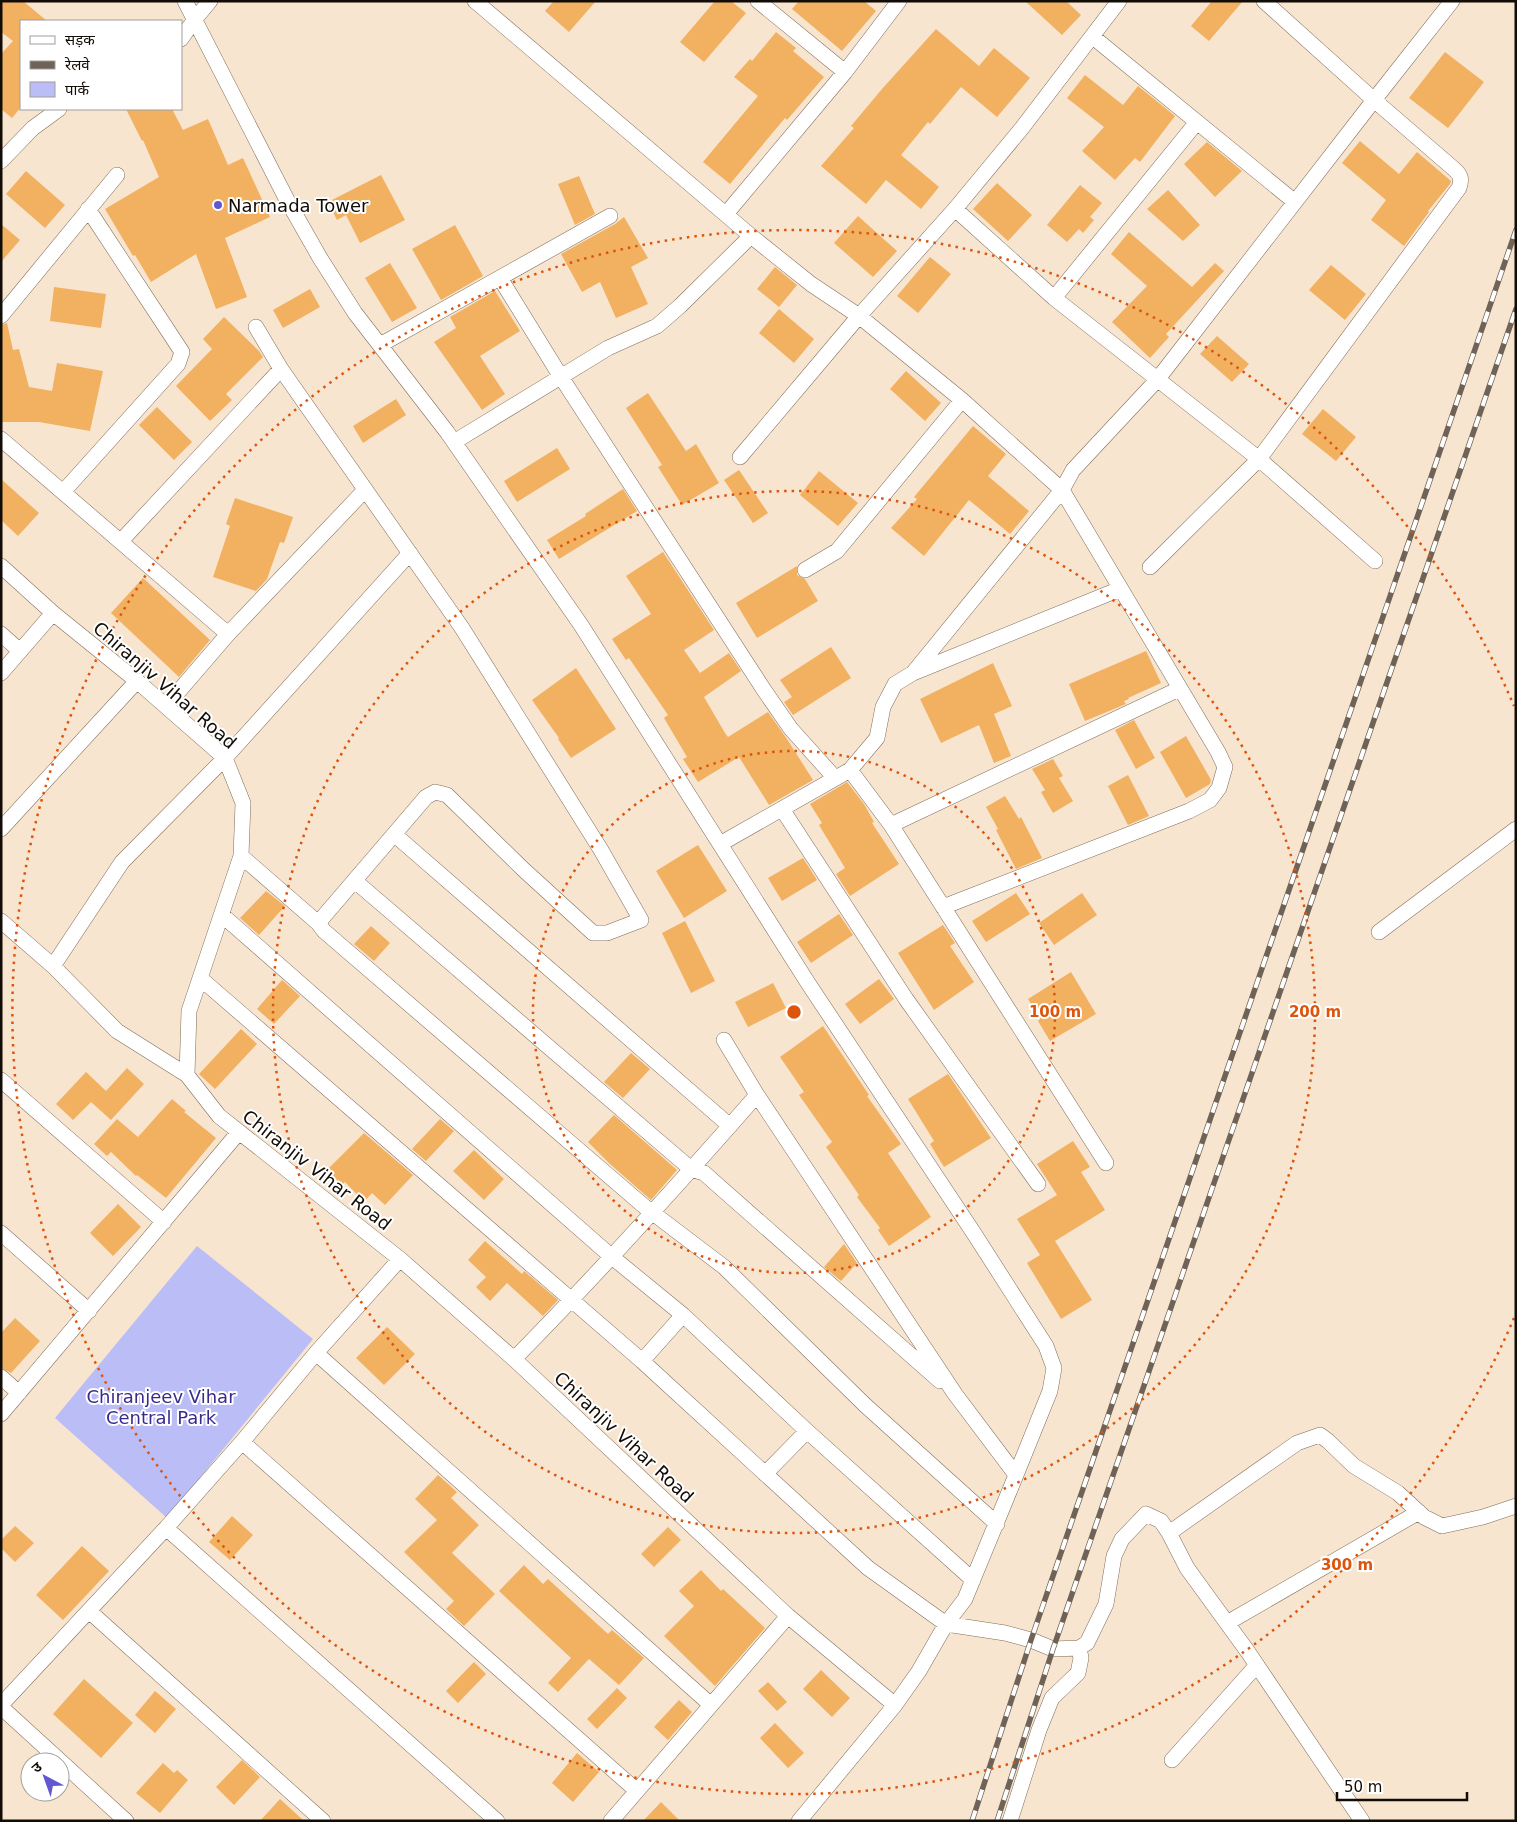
<svg xmlns="http://www.w3.org/2000/svg" width="1517" height="1822" font-family="'DejaVu Sans','Noto Sans Devanagari',sans-serif">
  <style>
    .green { fill: #bbbdf7 }
    .building { fill: #f2b061 }
    .lines { fill: none; stroke-linecap: round; stroke-linejoin: round }
    .street-casing { stroke: #7e6d5a; stroke-width: 16 }
    .street { stroke: #fff; stroke-width: 15 }
    .rail-casing { stroke: #6f6357; stroke-width: 5.5 }
    .rail { stroke: #fff; stroke-width: 4; stroke-dasharray: 11; stroke-linecap: butt }
    .ring { fill: none; stroke: #dd550c; stroke-width: 2.5; stroke-dasharray: 2.5 5 }
    .poi-dot { fill: #6257d0; stroke: #fff; stroke-width: 2 }
    .labels { text-anchor: middle; dominant-baseline: central; stroke-width: 4; stroke-linejoin: round; paint-order: stroke }
    .poi-label { font-size: 18px; fill: #120c06; stroke: #fff; text-anchor: start }
    .street-label { font-size: 18px; fill: #120c06; stroke: #fff }
    .park-label { font-size: 18px; fill: #392b8c; stroke: #fff }
    .centre { fill: #dd550c; stroke: #fff; stroke-width: 2.5 }
    .ring-label { font-size: 15px; text-anchor: middle; font-weight: bold; fill: #dd550c; stroke: #fff; stroke-width: 4; stroke-linejoin: round; paint-order: stroke }
  </style>
  <rect width="100%" height="100%" fill="#f8e5cf"/>
  <!-- green -->
  <path class="green" d="M197,1246L313,1339L167,1518L55,1418Z"/>
  <!-- building -->
  <path class="building" d="M1,1H23L47,21H21V107L12,118L1,109V54L13,41L1,32Z
    M554,1H596L569,32L545,11Z
    M715,1H731L746,13L704,62L680,42Z
    M799,1H864L876,11L842,51L792,9Z
    M1025,1H1066L1081,15L1062,35Z
    M1212,1H1243L1209,41L1191,26Z
    M936,29L979,66L994,48L1030,78L997,117L961,87L930,124L928,122L901,155L939,187L921,209L886,180L866,204L821,166L854,128L851,126L882,89Z
    M776,32L796,48L793,51L824,77L787,120L785,118L730,184L703,162L758,96L734,77L750,59L752,61Z
    M1445,52L1484,82L1448,128L1409,98Z
    M1085,75L1123,105L1138,86L1175,116L1140,162L1135,158L1115,180L1082,151L1104,127L1067,98Z
    M126,109H172L183,130L208,119L228,165L243,158L270,217L225,238L247,297L216,309L196,254L151,282L135,255L133,256L105,209L159,177L143,140L142,141Z
    M1360,141L1399,174L1417,152L1451,181L1450,184L1428,211L1429,212L1404,246L1371,220L1386,200L1342,163Z
    M1207,142L1242,171L1215,197L1184,164Z
    M26,171L65,205L45,228L6,194Z
    M381,175L405,220L360,243L346,215L337,220L328,202Z
    M579,176L595,214L575,225L558,184Z
    M997,183L1032,215L1008,241L973,209Z
    M1080,185L1102,203L1090,217L1094,220L1083,233L1079,229L1067,242L1047,225Z
    M1168,190L1200,225L1183,241L1147,209Z
    M858,216L897,251L873,277L834,243Z
    M624,217L648,258L631,267L648,304L616,318L600,282L582,292L561,254L615,224Z
    M1,224L20,240L1,262Z
    M455,225L483,276L441,300L412,249Z
    M1129,232L1192,287L1215,263L1224,271L1166,334L1169,337L1150,358L1112,322L1147,286L1111,254Z
    M930,257L951,274L918,313L897,296Z
    M390,263L417,308L392,322L365,278Z
    M1331,265L1366,294L1345,320L1309,290Z
    M775,267L797,285L779,307L757,289Z
    M54,287L106,294L101,328L50,321Z
    M310,289L320,307L283,328L273,310Z
    M495,291L520,331L480,356L505,394L482,410L434,342L456,328L450,317Z
    M779,309L814,339L794,363L759,333Z
    M224,317L259,351L263,357L226,394L232,400L210,421L176,386L212,349L203,339Z
    M7,323L13,350L19,349L29,387L52,391L57,363L103,371L90,431L39,422H1V325Z
    M1217,336L1249,364L1232,382L1200,354Z
    M906,371L941,403L925,421L890,389Z
    M648,393L686,451L696,444L719,483L682,505L658,467L662,465L626,408Z
    M396,399L406,415L363,443L353,426Z
    M157,407L192,442L174,460L139,425Z
    M1323,409L1356,437L1336,461L1302,434Z
    M973,426L1006,454L988,476L1029,511L1010,534L969,500L924,556L891,528L917,499L914,497Z
    M557,448L570,469L517,502L504,481Z
    M739,470L768,513L753,523L724,480Z
    M819,471L858,503L838,526L800,495Z
    M1,479L39,513L18,536L1,520Z
    M623,489L637,511L559,559L547,540L586,516L585,514Z
    M235,498L293,517L284,543L280,542L267,579L256,591L213,577L230,526L226,524Z
    M663,552L714,630L684,650L700,673L729,653L741,671L704,697L725,733L728,737L768,712L787,739L813,780L769,805L739,757L698,782L683,759L687,757L664,718L668,715L629,658L626,660L612,639L651,614L626,576Z
    M797,566V575L805,579L818,601L757,638L736,603Z
    M143,578L210,640L179,677L111,613Z
    M831,647L851,678L793,715L784,702L792,697L780,680Z
    M1146,651L1161,683L1128,698L1129,699L1124,701L1126,704L1085,721L1069,684Z
    M993,663L1012,706L994,714L1011,756L994,763L979,725L941,743L920,699Z
    M576,668L616,729L571,758L558,739L559,738L532,700Z
    M1134,720L1155,758L1136,769L1115,730Z
    M1186,736L1211,780L1210,784L1186,798L1160,752Z
    M1053,759L1063,776L1059,778L1073,801L1053,813L1041,792L1045,790L1032,769Z
    M1128,775L1149,816L1128,825L1108,786Z
    M847,782L864,804L874,822L872,823L899,864L850,896L836,874L845,868L819,825L822,823L810,804Z
    M1005,796L1019,819L1021,817L1042,858L1016,869L996,830L998,829L986,807Z
    M698,845L727,891L684,918L656,871Z
    M803,858L817,880L782,901L768,878Z
    M266,891L285,906L259,935L240,918Z
    M1016,893L1030,914L986,942L972,921Z
    M1082,893L1097,915L1054,945L1039,923Z
    M839,914L853,935L811,963L797,942Z
    M685,921L715,981L691,993L662,933Z
    M943,925L955,943L950,946L974,982L934,1010L898,953Z
    M371,926L390,943L374,961L354,944Z
    M1071,972L1096,1014L1050,1041L1038,1021L1040,1019L1028,999Z
    M879,979L894,999L860,1024L845,1004Z
    M282,980L300,996L274,1024L257,1009Z
    M773,983L786,1008L748,1027L735,1002Z
    M823,1026L869,1095L867,1096L901,1144L888,1153L931,1217L889,1246L878,1230L880,1228L857,1197L859,1195L826,1147L832,1142L799,1095L804,1092L780,1057Z
    M241,1029L257,1044L215,1089L199,1074Z
    M631,1053L650,1069L623,1098L604,1082Z
    M127,1068L144,1084L111,1120L91,1102L73,1120L56,1104L86,1072L106,1091Z
    M948,1074L991,1138L944,1167L930,1144L934,1141L908,1099Z
    M172,1099L186,1111L184,1112L216,1138L166,1198L137,1175L136,1176L111,1152L107,1156L94,1144L117,1119L138,1137Z
    M614,1115L677,1170L651,1200L610,1164L588,1142Z
    M440,1119L454,1131L426,1161L412,1149Z
    M364,1133L413,1175L385,1205L372,1193L364,1202L345,1182L342,1185L327,1170Z
    M1073,1141L1090,1167L1081,1172L1105,1210L1055,1241L1092,1300L1061,1319L1027,1263L1040,1255L1017,1219L1057,1195L1037,1164Z
    M474,1150L504,1179L484,1200L453,1171Z
    M118,1204L141,1227L113,1256L90,1233Z
    M485,1241L522,1274L524,1271L558,1300L543,1316L507,1283L490,1301L476,1287L486,1277L468,1260Z
    M844,1244L857,1263L841,1281L824,1267Z
    M15,1318L40,1341L11,1373L1,1368V1333Z
    M387,1327L415,1354L384,1385L356,1358Z
    M438,1475L457,1492L451,1498L479,1525L452,1553L495,1594L464,1626L446,1609L454,1601L404,1552L437,1520L415,1499Z
    M232,1516L253,1535L230,1560L209,1542Z
    M15,1526L34,1543L15,1562L1,1548V1540Z
    M668,1527L681,1540L654,1567L641,1554Z
    M82,1546L109,1571L63,1620L36,1595Z
    M524,1565L543,1584L548,1579L608,1634L612,1630L644,1658L619,1685L589,1659L558,1692L548,1683L571,1658L499,1591Z
    M701,1570L721,1591L723,1589L765,1628L715,1686L664,1636L694,1606L679,1591Z
    M474,1662L486,1674L458,1703L446,1691Z
    M821,1670L850,1698L832,1717L803,1689Z
    M84,1679L133,1723L101,1758L53,1714Z
    M768,1682L787,1702L777,1711L758,1691Z
    M617,1688L627,1698L597,1729L587,1719Z
    M155,1691L176,1709L155,1733L135,1715Z
    M679,1700L692,1712L668,1740L654,1727Z
    M775,1723L804,1753L788,1768L760,1738Z
    M577,1753L599,1772L573,1802L552,1783Z
    M242,1760L260,1777L234,1805L216,1787Z
    M163,1763L174,1773L177,1770L188,1780L160,1813L136,1793Z
    M280,1799L304,1821H260Z
    M661,1802L680,1821H643Z"/>
  <g class="lines">
    <!-- street casing -->
    <g class="street-casing">
      <path id="street" d="M185,1L287,200L320,258L355,313L447,432L581,625L808,983L975,1235L1046,1346L1054,1368L1050,1391L1016,1475
        M475,1L751,236L811,284L859,316L962,400L1062,490L1073,470L1157,380L1374,100L1452,1
        M758,1L845,72
        M1093,37L1295,202
        M181,39L195,19L210,1
        M1,161L33,128L59,109
        M955,209L1054,298L1259,459L1375,561
        M726,214L845,72L899,1
        M500,278L561,377L764,690L791,729L835,778
        M1054,298L1197,122
        M1,316L117,175
        M256,327L281,369
        M380,345L610,216
        M1,439L228,634
        M454,442L608,348L657,326L680,306L751,236
        M740,457L859,316L955,209L1022,128L1119,1
        M63,492L178,364L182,352L88,209
        M121,541L281,369L462,628L601,850L641,920L607,933H593L524,870L447,795L435,792L426,797L318,923
        M1,566L53,613L137,681L225,758L243,803L241,856L189,1011L187,1075L219,1116L400,1259L514,1359L788,1616L895,1705
        M1150,567L1259,459L1459,188C1462,179 1461,175 1454,169L1374,100L1264,1
        M805,570L837,551L962,400
        M1,634L20,651
        M1,673L53,613
        M913,673L1062,490L1218,752L1225,767L1219,788L1210,800L1189,811L943,907
        M166,706L228,634L365,490
        M850,770L891,825L1106,1163
        M782,809L906,999L1038,1184
        M891,825L1179,689
        M1,829L137,681
        M395,835L730,1126
        M720,844L850,770L877,738L883,707L895,684L913,673L1120,589
        M241,856L318,923L324,931L645,1207L724,1267L865,1405L997,1524
        M355,881L691,1169L704,1173L940,1381
        M222,915L612,1257L683,1315L807,1431L973,1580
        M1,921L53,966L117,1031L187,1075
        M1379,932L1516,829
        M53,966L122,862L225,758L410,553
        M200,978L642,1361L868,1568L946,1624L1005,1633L1031,1640L1053,1649L1079,1648L1087,1643L1106,1604L1114,1556L1122,1539L1146,1514L1161,1521L1169,1533L1187,1568L1248,1652L1362,1821
        M724,1040L757,1095L955,1394L1016,1475L965,1599L946,1624L919,1671L895,1705L799,1821
        M1,1080L164,1222
        M1,1233L89,1311
        M316,1353L711,1705
        M514,1359C598,1274 678,1185 757,1095
        M642,1361L683,1315
        M1,1377L19,1393
        M1,1414L239,1132
        M242,1442L637,1791
        M765,1474L807,1431
        M166,1528L497,1821
        M1169,1533L1297,1443L1320,1435L1328,1441L1354,1466L1398,1493L1424,1517L1442,1526L1483,1517L1516,1506
        M89,1611L323,1821
        M1227,1623L1419,1512
        M1,1705L166,1528L242,1442L316,1353L400,1259
        M1,1707L126,1821
        M1172,1760L1257,1665
        M611,1821L788,1616
        M1010,1821L1039,1730L1052,1698L1078,1673L1081,1658L1079,1648"/>
    </g>
    <!-- street -->
    <use href="#street" class="street"/>
    <!-- rail casing -->
    <g class="rail-casing">
      <path id="rail" d="M972,1821L1031,1640L1516,230
        M997,1821L1053,1649L1516,309"/>
    </g>
    <!-- rail -->
    <use href="#rail" class="rail"/>
  </g>
  <!-- distance rings -->
  <g class="ring">
    <circle cx="794" cy="1012" r="261"/>
    <circle cx="794" cy="1012" r="521"/>
    <path d="M1514 1318A782 782 0 1 1 1514 706"/>
  </g>
  <!-- markers -->
  <circle class="poi-dot" cx="218" cy="205" r="5"/>
  <g class="labels">
    <!-- poi labels -->
    <g class="poi-label">
      <text x="228" y="205">Narmada Tower</text>
    </g>
    <!-- street labels -->
    <g class="street-label">
      <text transform="translate(165 685) rotate(41)">Chiranjiv Vihar Road</text>
      <text transform="translate(317 1170) rotate(38)">Chiranjiv Vihar Road</text>
      <text transform="translate(624 1437) rotate(43)">Chiranjiv Vihar Road</text>
    </g>
    <!-- park labels -->
    <g class="park-label">
      <text x="161" y="1396">Chiranjeev Vihar<tspan x="161" dy="21">Central Park</tspan></text>
    </g>
  </g>
  <circle cx="794" cy="1012" r="8" class="centre"/>
  <g class="ring-label">
    <text x="1055" y="1017">100 m</text>
    <text x="1315" y="1017">200 m</text>
    <text x="1347" y="1570">300 m</text>
  </g>
  <!-- border -->
  <rect width="1517" height="1822" fill="none" stroke="#120c06" stroke-width="5"/>
  <!-- legend -->
  <rect x="20" y="20" width="162" height="90" fill="#ffffff" stroke="#a09e9b"/>
  <rect x="30" y="36" width="25" height="8" fill="#ffffff" stroke="#a09e9b"/>
  <text x="65" y="45" font-size="15" fill="#120c06">सड़क</text>
  <rect x="30" y="61" width="25" height="8" fill="#6f6357" stroke="#a09e9b"/>
  <text x="65" y="70" font-size="15" fill="#120c06">रेलवे</text>
  <rect x="30" y="82" width="25" height="15" fill="#bbbdf7" stroke="#a09e9b"/>
  <text x="65" y="95" font-size="15" fill="#120c06">पार्क</text>
  <!-- north arrow -->
  <g transform="translate(45 1777) rotate(319)"><circle r="24" fill="#ffffff" stroke="#a09e9b"/>
  <path d="M0-4L9 19L0 12L-9 19Z" fill="#6257d0"/>
  <text y="-8" font-size="14" font-weight="bold" text-anchor="middle" fill="#120c06">उ</text>
  </g>
  <!-- scale -->
  <path d="M1337 1792v8h130v-8" fill="none" stroke="#120c06" stroke-width="2.5"/>
  <text x="1344" y="1792" font-size="15" fill="#120c06" stroke="#ffffff" stroke-width="4" paint-order="stroke">50 m</text>
</svg>
